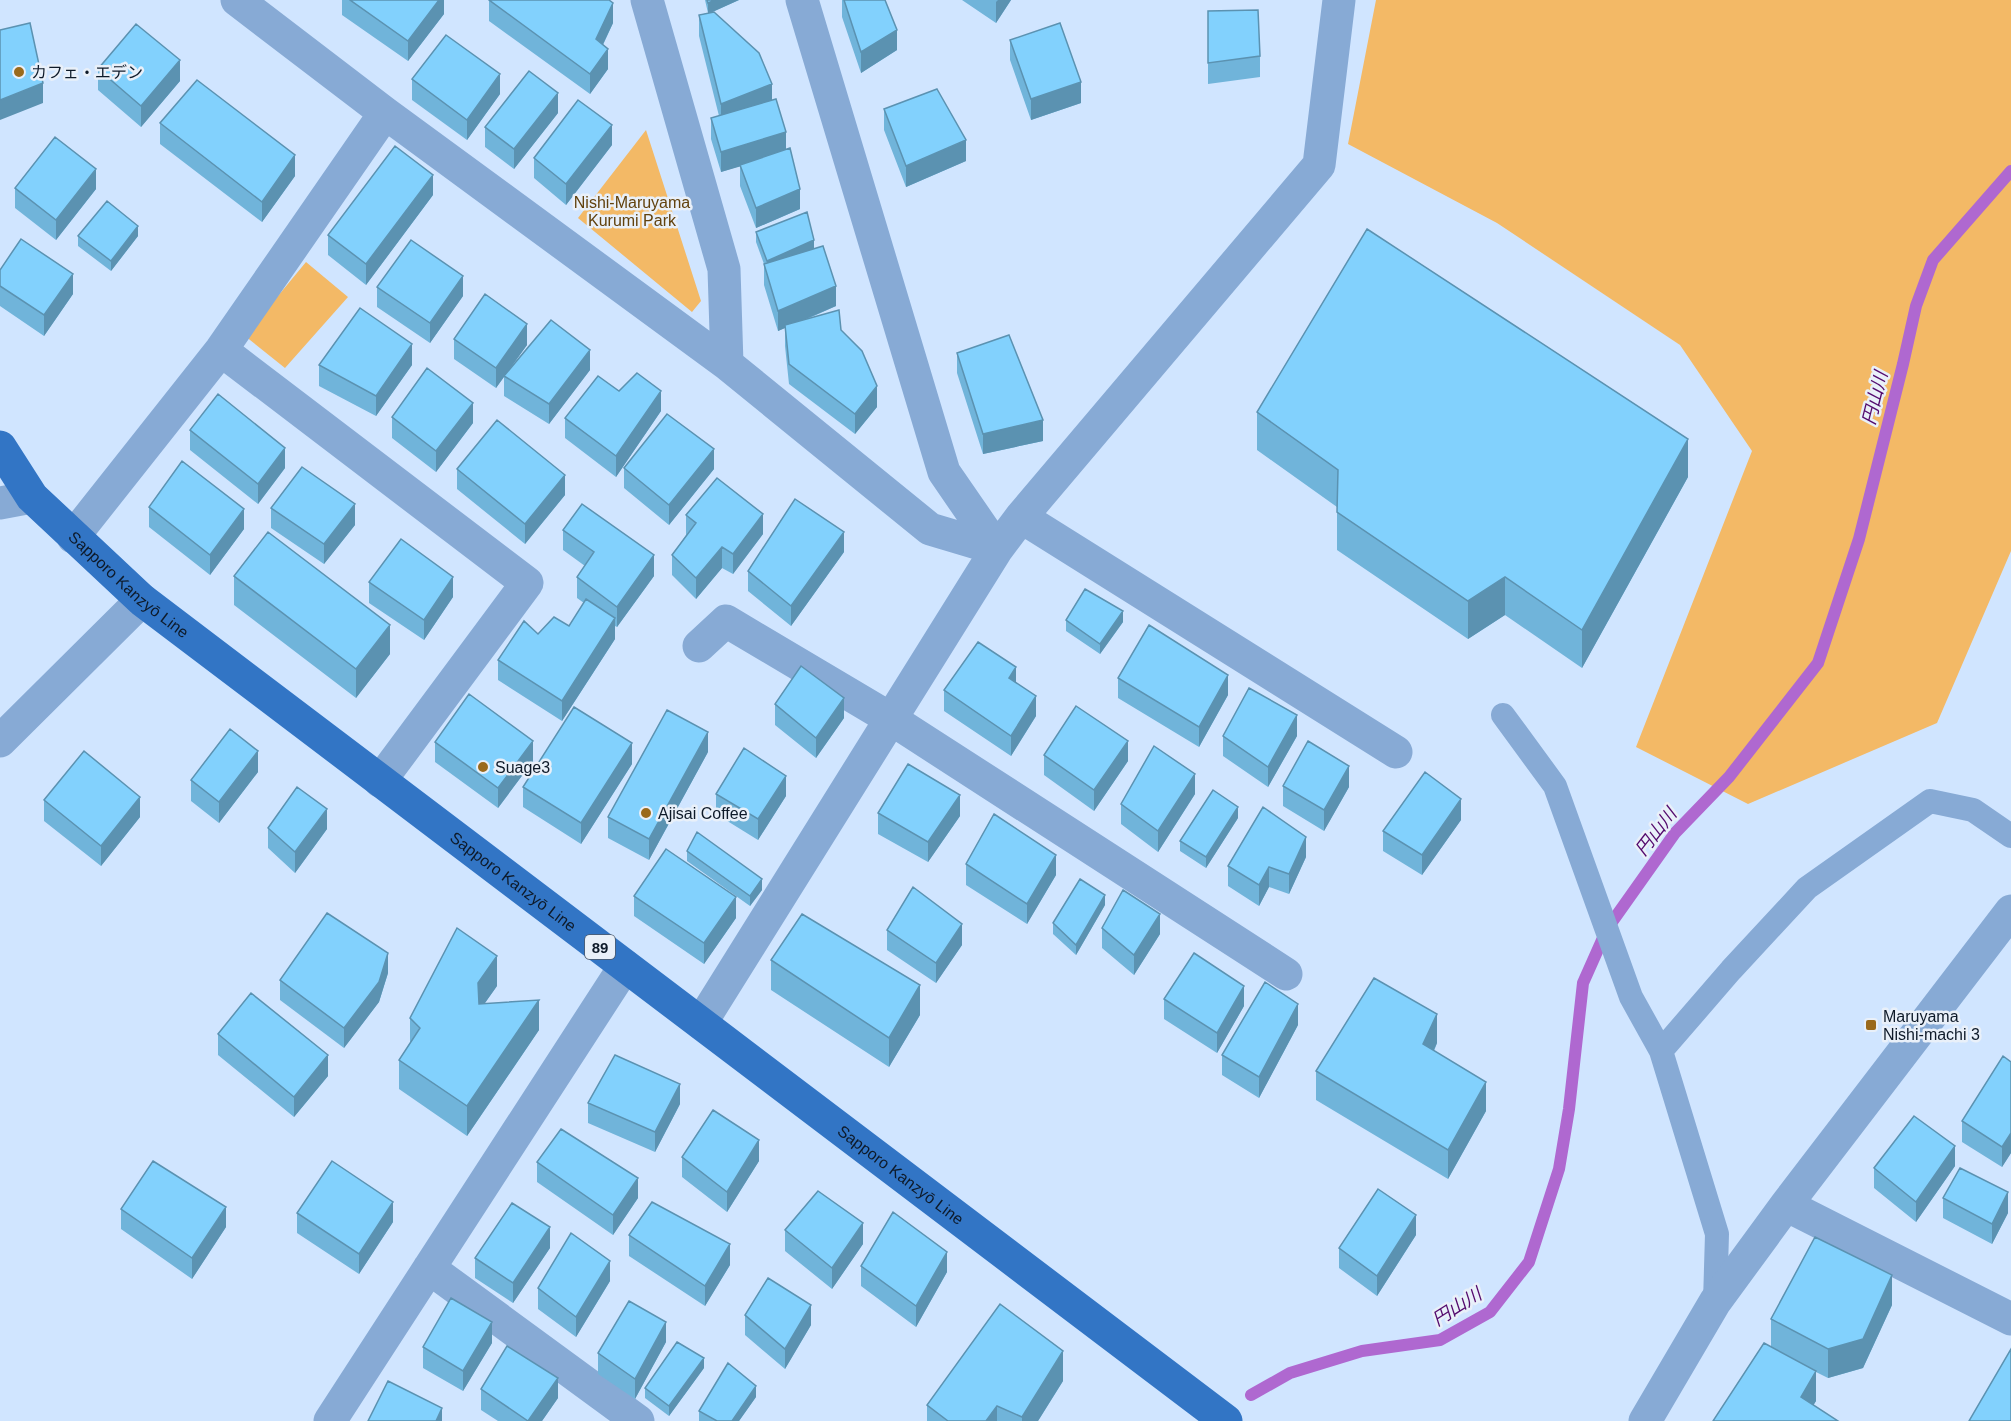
<svg xmlns="http://www.w3.org/2000/svg" width="2011" height="1421" font-family="Arial,'Noto Sans JP',sans-serif">
  <style>
    .green { fill: #f3b966 }
    .lines { fill: none; stroke-linecap: round; stroke-linejoin: round }
    .stream { stroke: #af68d0; stroke-width: 12 }
    .service { stroke: #87aad5; stroke-width: 24 }
    .minor { stroke: #87aad5; stroke-width: 33 }
    .primary { stroke: #3275c5; stroke-width: 33 }
    .wall { fill: #70b4da }
    .shaded-wall { fill: #5b92b1 }
    .building { fill: #82d1fd; stroke: #5b92b1; stroke-width: 1.5 }
    .poi-dot { fill: #9a6a1c; stroke: #e9f0f9; stroke-width: 2 }
    .labels { text-anchor: middle; dominant-baseline: central; stroke-width: 5; stroke-linejoin: round; paint-order: stroke }
    .shield { fill: #e9f0f9; stroke: #505a67; stroke-width: 1.5 }
    .shield-label { font-size: 15px; font-weight: bold; fill: #0e1a29 }
    .poi-label { font-size: 16px; fill: #0e1a29; stroke: #e9f0f9; text-anchor: start }
    .park-label { font-size: 16px; fill: #62420e; stroke: #e9f0f9 }
    .street-label { font-size: 16px; fill: #0e1a29; stroke: #e9f0f9 }
    .water-label { font-size: 18px; font-style: italic; fill: #53096d; stroke: #e9f0f9 }
  </style>
  <rect width="100%" height="100%" fill="#d0e5ff"/>
  <!-- green -->
  <path class="green" d="M1376,0H2011V551L1937,723L1748,804L1636,747L1752,451L1680,345L1497,223L1348,144Z
    M646,130L701,301L692,312L578,218Z
    M306,262L348,297L285,368L245,336Z"/>
  <g class="lines">
    <!-- stream -->
    <path class="stream" d="M1251,1395L1290,1373L1362,1351L1440,1340L1490,1312L1529,1262L1559,1169L1569,1109L1583,983L1607,929L1675,833L1729,777L1818,663L1859,539L1903,364L1916,306L1933,260L2011,171"/>
    <!-- service -->
    <path class="service" d="M1503,715L1555,786L1631,997L1661,1051
      M1715,1302L1717,1234L1661,1051L1731,970L1807,888L1930,801L1973,810L2011,836"/>
    <!-- minor -->
    <path class="minor" d="M237,0L385,113L727,364L930,529L997,549
      M647,0L724,269L727,364
      M802,0L944,472L997,549
      M221,350L527,583L380,781
      M0,503L32,497
      M1021,517L1396,752
      M73,537L221,350L385,113
      M699,646L726,621L891,719L1286,974
      M0,741L142,600
      M701,1023L997,549L1021,517L1319,165L1339,0
      M1786,1205L2011,1319
      M429,1268L638,1421
      M330,1421L625,966
      M1645,1421L1715,1302L1786,1205L2011,911"/>
    <!-- primary -->
    <path class="primary" id="s1" d="M0,447L32,497L142,600L1226,1421"/>
  </g>
  <!-- wall -->
  <path class="wall" d="M342,0H444V14L408,61L342,15Z
    M489,0L613,23L603,45L608,69L590,94L489,21Z
    M705,0H739L710,13L772,100L786,150L800,209L756,228L740,186V166L721,172L711,139V118L719,116L699,36V15L708,13Z
    M842,0H885L897,50L861,73L842,17Z
    M962,0H1011L996,23Z
    M1208,11L1260,56V77L1208,84Z
    M1010,40L1081,103L1031,120L1010,60Z
    M98,69L180,81L141,127L98,90Z
    M412,79L500,94L467,140L412,100Z
    M884,109L966,161L906,187L884,130Z
    M558,113L514,169L485,147V127Z
    M160,123L295,176L262,222L160,144Z
    M612,145L566,205L534,178V158Z
    M15,188L96,189L56,240L15,208Z
    M433,195L366,285L328,255V235Z
    M756,232L814,249L836,306L805,320L841,330L877,407L855,434L789,384L785,346V328L778,331L764,285V264L756,242Z
    M78,236H138L111,271L78,246Z
    M0,270L73,294L44,336L0,306Z
    M377,287L463,296L430,343L377,307Z
    M454,339L527,345L509,370H590L549,424L504,396V377L496,388L454,359Z
    M957,353L1043,441L983,454L957,373Z
    M319,365H412L376,416L319,386Z
    M619,391L661,411L616,477L565,438V418Z
    M1257,412L1688,477L1582,668L1505,615L1468,639L1337,550V507L1257,450Z
    M392,417L473,423L436,472L392,438Z
    M190,430L285,468L258,504L190,450Z
    M624,468L714,469L669,525L624,488Z
    M457,469L565,495L525,544L457,489Z
    M149,507L244,529L210,575L149,527Z
    M271,508L355,525L324,564L271,528Z
    M686,515L763,534L733,574L722,568L696,599L672,575V555L686,535Z
    M563,530L654,576L617,627L615,626V639L562,721L498,680V660L569,626L584,603L577,598V577L585,566L563,550Z
    M844,552L791,626L748,591V571Z
    M234,576L390,654L356,698L234,605Z
    M369,582L453,597L424,640L369,603Z
    M1066,620L1123,622L1100,654L1066,631Z
    M1118,678L1228,695L1199,747L1118,698Z
    M1016,683L1036,716L1011,756L944,711V690Z
    M775,704L844,718L816,758L775,725Z
    M1223,736H1297L1268,787L1223,756Z
    M435,742L533,761L498,808L435,762Z
    M708,752L649,860L608,838V817Z
    M1044,755L1128,761L1094,811L1044,775Z
    M632,764L581,844L523,807V787Z
    M258,772L219,823L191,801V780Z
    M1283,786L1349,787L1324,831L1283,806Z
    M716,794L786,796L758,840L716,814Z
    M1195,794L1158,852L1121,824V804Z
    M44,800L140,817L101,866L44,821Z
    M878,813L960,816L928,862L878,834Z
    M1238,818L1206,868L1180,851V841Z
    M1461,820L1422,875L1383,851V831Z
    M268,828L327,829L295,873L268,848Z
    M687,851L762,890L750,906L687,861Z
    M1306,857L1289,894L1269,887L1259,906L1228,886V866Z
    M966,864L1056,875L1027,924L966,885Z
    M634,896L736,918L704,964L634,916Z
    M1105,905L1076,955L1053,934V923Z
    M1102,928L1160,934L1134,975L1102,948Z
    M887,930L962,945L936,983L887,950Z
    M771,960L920,1015L889,1067L771,990Z
    M388,973L379,1002L344,1048L280,1000V980Z
    M497,986L484,1004L539,1030L467,1136L399,1089V1060L410,1043V1018Z
    M1164,999L1244,1006L1217,1053L1164,1019Z
    M1298,1025L1259,1098L1222,1075V1055Z
    M218,1034L328,1076L294,1117L218,1055Z
    M1437,1043L1434,1051L1486,1111L1448,1179L1316,1100V1071Z
    M2011,1062V1153L2002,1167L1962,1142V1121Z
    M588,1103L680,1104L655,1152L588,1123Z
    M682,1157L759,1161L727,1212L682,1177Z
    M537,1162L638,1198L613,1235L537,1182Z
    M1955,1166L1916,1222L1874,1188V1168Z
    M1943,1198L2008,1213L1992,1244L1943,1218Z
    M121,1209L226,1227L192,1279L121,1229Z
    M297,1213L393,1222L359,1274L297,1233Z
    M785,1230L863,1244L832,1289L785,1251Z
    M629,1235L730,1265L705,1306L629,1256Z
    M1416,1235L1377,1296L1339,1268V1248Z
    M550,1248L513,1303L475,1278V1258Z
    M861,1266L947,1272L916,1327L861,1286Z
    M610,1281L576,1337L538,1309V1288Z
    M1892,1305L1863,1368L1828,1378L1816,1372V1401L1813,1405L1713,1421L1771,1347V1319Z
    M745,1315L811,1325L785,1369L745,1335Z
    M666,1342L635,1399L598,1374V1353Z
    M492,1343L463,1391L423,1368V1347Z
    M704,1368L669,1416L645,1398V1388Z
    M1063,1381L1038,1421H927V1405Z
    M481,1389L558,1398L542,1421H498L481,1410Z
    M756,1397L739,1421H699V1411Z"/>
  <!-- shaded-wall -->
  <path class="shaded-wall" d="M439,0H444V14L408,61V41Z
    M715,0H739L708,14V3Z
    M998,0H1011L996,23V2Z
    M613,3V23L596,59V39Z
    M897,30V50L861,73V52Z
    M608,49V69L590,94V74Z
    M180,60V81L141,127V106Z
    M500,74V94L467,140V120Z
    M1081,82V103L1031,120V99Z
    M43,83V103L0,120V100Z
    M772,84V104L721,125V104Z
    M558,93V113L514,169V149Z
    M612,125V145L566,205V184Z
    M786,132V153L721,172V152Z
    M966,140V161L906,187V166Z
    M295,155V176L262,222V202Z
    M96,169V189L56,240V220Z
    M433,175V195L366,285V264Z
    M800,189V209L756,228V208Z
    M138,226V236L111,271V261Z
    M814,240V250L767,272V261Z
    M73,274V294L44,336V315Z
    M463,276V296L430,343V323Z
    M836,286V306L778,331V311Z
    M527,324V345L496,388V368Z
    M412,344V365L376,416V396Z
    M590,350V370L549,424V404Z
    M877,386V407L855,434V414Z
    M661,391V411L616,477V456Z
    M473,403V423L436,472V451Z
    M1043,420V441L983,454V434Z
    M1688,439V477L1582,668V630Z
    M285,448V468L258,504V484Z
    M714,449V469L669,525V505Z
    M565,475V495L525,544V524Z
    M355,504V525L324,564V544Z
    M244,509V529L210,575V555Z
    M763,514V534L733,574V554Z
    M844,532V552L791,626V606Z
    M722,547V568L696,599V578Z
    M654,555V576L617,627V607Z
    M453,577V597L424,640V620Z
    M1505,577V615L1468,639V601Z
    M1123,611V622L1100,654V644Z
    M615,618V639L562,721V701Z
    M390,625V654L356,698V669Z
    M1016,667V687L1009,678Z
    M1228,675V695L1199,747V727Z
    M1036,696V716L1011,756V736Z
    M844,698V718L816,758V738Z
    M1297,715V736L1268,787V767Z
    M708,732V752L649,860V839Z
    M533,741V761L498,808V788Z
    M1128,741V761L1094,811V790Z
    M632,743V764L581,844V823Z
    M258,751V772L219,823V802Z
    M1349,766V787L1324,831V810Z
    M1195,774V794L1158,852V831Z
    M786,776V796L758,840V819Z
    M960,795V816L928,862V842Z
    M140,797V817L101,866V846Z
    M1461,799V820L1422,875V855Z
    M1238,807V818L1206,868V857Z
    M327,809V829L295,873V852Z
    M1306,837V857L1289,894V874Z
    M1056,855V875L1027,924V904Z
    M1269,867V887L1259,906V885Z
    M762,879V890L750,906V896Z
    M1105,895V905L1076,955V945Z
    M736,897V918L704,964V943Z
    M1160,914V934L1134,975V955Z
    M962,924V945L936,983V963Z
    M388,953V973L379,1002L344,1048V1028Z
    M497,956V986L478,1013V983Z
    M920,985V1015L889,1067V1038Z
    M1244,986V1006L1217,1053V1033Z
    M539,1000V1030L467,1136V1106Z
    M1298,1004V1025L1259,1098V1077Z
    M1437,1014V1043L1423,1074V1044Z
    M328,1055V1076L294,1117V1097Z
    M1486,1082V1111L1448,1179V1150Z
    M680,1084V1104L655,1152V1132Z
    M2011,1133V1153L2002,1167V1147Z
    M759,1140V1161L727,1212V1192Z
    M1955,1146V1166L1916,1222V1202Z
    M638,1178V1198L613,1235V1215Z
    M2008,1192V1213L1992,1244V1224Z
    M393,1202V1222L359,1274V1254Z
    M226,1207V1227L192,1279V1258Z
    M1416,1215V1235L1377,1296V1276Z
    M863,1223V1244L832,1289V1268Z
    M550,1227V1248L513,1303V1283Z
    M730,1244V1265L705,1306V1286Z
    M947,1252V1272L916,1327V1306Z
    M610,1261V1281L576,1337V1317Z
    M1892,1275V1305L1863,1368L1828,1378V1349Z
    M811,1305V1325L785,1369V1349Z
    M492,1322V1343L463,1391V1371Z
    M666,1322V1342L635,1399V1379Z
    M1063,1351V1381L1038,1421H1022V1417Z
    M704,1358V1368L669,1416V1406Z
    M1816,1371V1401L1804,1421L1801,1397Z
    M558,1378V1398L542,1421H528Z
    M756,1386V1397L739,1421H732Z
    M997,1406V1421H986Z
    M442,1408V1421H436Z"/>
  <!-- building -->
  <path class="building" d="M350,0H439L408,41Z
    M489,0H609L613,3L596,39L608,49L590,74Z
    M707,0H715L708,3Z
    M844,0H885L897,30L861,52Z
    M1258,10L1260,56L1208,63V11Z
    M714,12L759,53L772,84L721,104L699,15Z
    M30,23L43,83L0,100V30Z
    M1060,23L1081,82L1031,99L1010,40Z
    M136,24L180,60L141,106L98,69Z
    M446,35L500,74L467,120L412,79Z
    M529,71L558,93L514,149L485,127Z
    M197,80L295,155L262,202L160,123Z
    M937,89L966,140L906,166L884,109Z
    M776,99L786,132L721,152L711,118Z
    M578,100L612,125L566,184L534,158Z
    M55,137L96,169L56,220L15,188Z
    M395,146L433,175L366,264L328,235Z
    M790,148L800,189L756,208L740,165Z
    M107,201L138,226L111,261L78,236Z
    M807,212L814,240L767,261L756,232Z
    M1367,229L1688,439L1582,630L1505,577L1468,601L1337,512L1338,470L1257,412Z
    M21,239L73,274L44,315L0,286V270Z
    M411,240L463,276L430,323L377,287Z
    M823,246L836,286L778,311L764,264Z
    M485,294L527,324L496,368L454,339Z
    M360,308L412,344L376,396L319,365Z
    M839,310L841,330L862,351L877,386L855,414L789,364L785,325Z
    M551,320L590,350L549,404L504,376Z
    M1009,335L1043,420L983,434L957,353Z
    M427,368L473,403L436,451L392,417Z
    M637,373L661,391L616,456L565,418L598,376L619,391Z
    M218,394L285,448L258,484L190,430Z
    M667,414L714,449L669,505L624,468Z
    M497,420L565,475L525,524L457,469Z
    M182,461L244,509L210,555L149,507Z
    M302,467L355,504L324,544L271,508Z
    M717,478L763,514L733,554L722,547L696,578L672,555L696,523L686,515Z
    M795,499L844,532L791,606L748,571Z
    M582,504L654,555L617,607L577,577L594,552L563,530Z
    M268,532L390,625L356,669L234,576Z
    M401,539L453,577L424,620L369,582Z
    M1085,589L1123,611L1100,644L1066,620Z
    M586,599L615,618L562,701L498,660L524,621L538,634L554,617L569,626Z
    M1149,625L1228,675L1199,727L1118,678Z
    M978,642L1016,667L1009,678L1036,696L1011,736L944,690Z
    M801,666L844,698L816,738L775,704Z
    M1249,688L1297,715L1268,767L1223,736Z
    M469,694L533,741L498,788L435,742Z
    M1076,706L1128,741L1094,790L1044,755Z
    M574,707L632,743L581,823L523,787Z
    M667,710L708,732L649,839L608,817Z
    M230,729L258,751L219,802L191,780Z
    M1308,741L1349,766L1324,810L1283,786Z
    M1154,746L1195,774L1158,831L1121,804Z
    M744,748L786,776L758,819L716,794Z
    M84,751L140,797L101,846L44,800Z
    M908,764L960,795L928,842L878,813Z
    M1425,772L1461,799L1422,855L1383,831Z
    M297,787L327,809L295,852L268,828Z
    M1213,790L1238,807L1206,857L1180,841Z
    M1263,807L1306,837L1289,874L1269,867L1259,885L1228,866Z
    M994,814L1056,855L1027,904L966,864Z
    M697,832L762,879L750,896L687,851Z
    M666,849L736,897L704,943L634,896Z
    M1080,879L1105,895L1076,945L1053,923Z
    M913,887L962,924L936,963L887,930Z
    M1123,890L1160,914L1134,955L1102,928Z
    M327,913L388,953L379,982L344,1028L280,980Z
    M802,914L920,985L889,1038L771,960Z
    M457,928L497,956L478,983L479,1004L539,1000L467,1106L399,1060L420,1028L410,1018Z
    M1194,953L1244,986L1217,1033L1164,999Z
    M1374,978L1437,1014L1423,1044L1486,1082L1448,1150L1316,1071Z
    M1265,982L1298,1004L1259,1077L1222,1055Z
    M251,993L328,1055L294,1097L218,1034Z
    M615,1055L680,1084L655,1132L588,1103Z
    M2003,1056L2011,1062V1133L2002,1147L1962,1121Z
    M713,1110L759,1140L727,1192L682,1157Z
    M1914,1116L1955,1146L1916,1202L1874,1168Z
    M561,1129L638,1178L613,1215L537,1162Z
    M153,1161L226,1207L192,1258L121,1209Z
    M332,1161L393,1202L359,1254L297,1213Z
    M1960,1168L2008,1192L1992,1224L1943,1198Z
    M1378,1189L1416,1215L1377,1276L1339,1248Z
    M818,1191L863,1223L832,1268L785,1230Z
    M652,1202L730,1244L705,1286L629,1235Z
    M512,1203L550,1227L513,1283L475,1258Z
    M893,1212L947,1252L916,1306L861,1266Z
    M571,1233L610,1261L576,1317L538,1288Z
    M1815,1237L1892,1275L1863,1339L1828,1349L1771,1319Z
    M768,1278L811,1305L785,1349L745,1315Z
    M451,1298L492,1322L463,1371L423,1347Z
    M629,1301L666,1322L635,1379L598,1353Z
    M1000,1304L1063,1351L1022,1417L997,1406L986,1421H948L927,1405Z
    M677,1342L704,1358L669,1406L645,1388Z
    M1764,1343L1816,1371L1801,1397L1838,1421H1713Z
    M507,1346L558,1378L528,1421L481,1389Z
    M2011,1349V1421H1969Z
    M728,1363L756,1386L732,1421H717L699,1411Z
    M388,1381L442,1408L436,1421H368Z"/>
  <!-- markers -->
  <g class="poi-dot">
    <circle cx="19" cy="72" r="6"/>
    <circle cx="483" cy="767" r="6"/>
    <circle cx="646" cy="813" r="6"/>
    <rect x="1865" y="1019" width="12" height="12" rx="3"/>
  </g>
  <g class="labels">
    <!-- shield labels -->
    <rect class="shield" x="585" y="935" width="30" height="24" rx="4.5"/>
    <g class="shield-label">
      <text x="600" y="947">89</text>
    </g>
    <!-- poi labels -->
    <g class="poi-label">
      <text x="31" y="72">カフェ・エデン</text>
      <text x="495" y="767">Suage3</text>
      <text x="658" y="813">Ajisai Coffee</text>
      <text x="1883" y="1016">Maruyama<tspan x="1883" dy="18">Nishi-machi 3</tspan></text>
    </g>
    <!-- park labels -->
    <g class="park-label">
      <text x="632" y="202">Nishi-Maruyama<tspan x="632" dy="18">Kurumi Park</tspan></text>
    </g>
    <!-- street labels -->
    <g class="street-label">
      <text stroke="none"><textPath href="#s1" startOffset="190">Sapporo Kanzyō Line</textPath></text>
      <text stroke="none"><textPath href="#s1" startOffset="676">Sapporo Kanzyō Line</textPath></text>
      <text stroke="none"><textPath href="#s1" startOffset="1162">Sapporo Kanzyō Line</textPath></text>
    </g>
    <!-- water labels -->
    <g class="water-label">
      <text transform="translate(1875 398) rotate(-76)">円山川</text>
      <text transform="translate(1656 832) rotate(-52)">円山川</text>
      <text transform="translate(1457 1307) rotate(-32)">円山川</text>
    </g>
  </g>
</svg>
